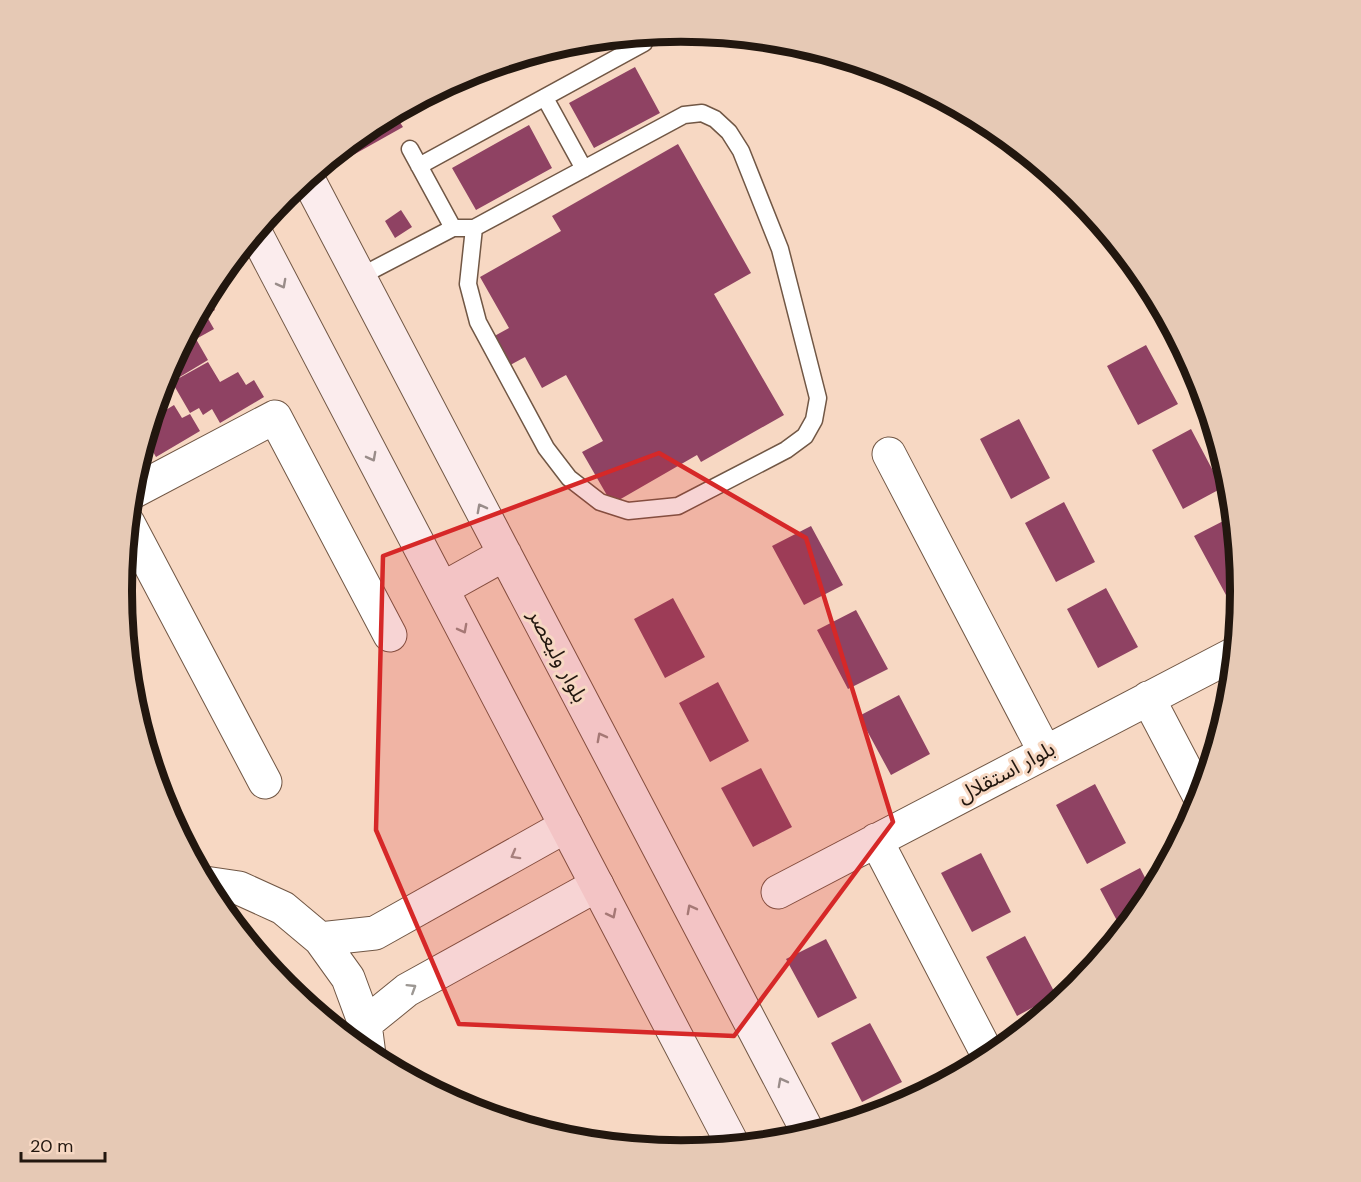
<svg xmlns="http://www.w3.org/2000/svg" width="1361" height="1182" font-family="'DM Sans','Noto Sans Arabic',sans-serif">
  <style>
    .building { fill: #8f4263 }
    .lines { fill: none; stroke-linecap: round; stroke-linejoin: round }
    .lane-casing { stroke: #715745; stroke-width: 19 }
    .street-casing { stroke: #715745; stroke-width: 35 }
    .secondary-casing { stroke: #715745; stroke-width: 35 }
    .lane { stroke: #fff; stroke-width: 16 }
    .street { stroke: #fff; stroke-width: 33 }
    .secondary { stroke: #fbeced; stroke-width: 33 }
    .oneway { stroke: #998c89 }
    .oneway2 { stroke: #9c9793 }
    .marked { fill: #d62828; fill-opacity: 0.2; stroke: #d62828; stroke-width: 4.5; stroke-linejoin: round }
    .labels { text-anchor: middle; dominant-baseline: central; stroke-width: 6; stroke-linejoin: round; paint-order: stroke }
    .street-label { font-size: 21px; fill: #22170f; stroke: #f7d8c3 }
    .rim { fill: none; stroke: #22170f; stroke-width: 8 }
  </style>
  <rect width="100%" height="100%" fill="#f7d8c3"/>
  <!-- building -->
  <path class="building" d="M635,67L660,113L594,148L569,103Z
    M394,113L403,127L346,159L341,150L370,126Z
    M529,125L552,168L476,210L452,168Z
    M678,144L751,273L714,294L784,415L701,462L697,455L612,504L582,452L603,441L566,375L542,388L525,357L505,368L489,339L509,328L480,277L561,231L552,216Z
    M401,210L412,227L395,238L385,221Z
    M207,296L215,310L206,315L214,329L196,339L208,360L173,381L167,371Z
    M1146,345L1178,404L1138,425L1107,366Z
    M208,362L220,382L238,372L246,385L254,380L264,397L220,423L212,409L203,415L199,408L190,413L172,382Z
    M174,405L182,418L190,414L200,431L156,457L148,443L143,446L153,411L156,416Z
    M1019,419L1050,478L1011,499L980,439Z
    M1191,429L1222,488L1183,509L1152,450Z
    M1064,502L1095,562L1056,582L1025,523Z
    M1233,516L1240,587L1226,595L1194,536Z
    M811,526L843,585L804,605L772,546Z
    M1106,588L1138,647L1098,668L1067,609Z
    M673,598L705,657L665,678L634,619Z
    M856,610L888,669L848,689L817,630Z
    M718,682L749,741L710,762L679,703Z
    M899,695L930,754L891,775L859,716Z
    M761,768L792,827L753,847L721,788Z
    M1095,784L1126,843L1087,864L1056,805Z
    M981,853L1011,912L972,932L941,873Z
    M1140,868L1152,891L1146,902L1122,930L1100,889Z
    M1025,936L1056,995L1017,1016L986,957Z
    M826,939L857,998L818,1018L786,959Z
    M870,1023L902,1082L862,1102L831,1043Z"/>
  <g class="lines">
    <!-- lane casing -->
    <g class="lane-casing">
      <path id="lane" d="M545,98L584,169
        M410,149L453,228
        M419,166L644,43
        M359,277L453,228H474L684,115L702,113L715,119L729,132L741,151L780,249L818,398L814,420L805,436L786,450L678,506L628,511L600,502L569,478L546,448L478,322L468,284L474,228"/>
    </g>
    <!-- street casing -->
    <g class="street-casing">
      <path id="street" d="M889,454L1045,752
        M131,493L275,417L390,635
        M128,523L265,782
        M1148,698L1200,797
        M876,840L989,1057
        M205,883L239,888L283,908L320,939L348,978L365,1024L369,1055
        M778,892L1234,654
        M320,939L375,933L566,826
        M365,1024L407,990L597,885"/>
    </g>
    <!-- secondary casing -->
    <g class="secondary-casing">
      <path id="secondary" d="M307,177L809,1134
        M255,232L733,1145
        M442,589L505,554"/>
    </g>
    <!-- lane -->
    <use href="#lane" class="lane"/>
    <!-- street -->
    <use href="#street" class="street"/>
    <!-- secondary -->
    <use href="#secondary" class="secondary"/>
  </g>
  <!-- one-way arrows -->
  <defs><path id="oneway-chevron" d="M-2-3.5L2.5 0L-2 3.5" fill="none" stroke-width="1.6" stroke-linecap="round" stroke-linejoin="round" transform="scale(1.5)"/></defs>
  <g class="oneway">
    <use href="#oneway-chevron" transform="translate(282 284) rotate(62)"/>
    <use href="#oneway-chevron" transform="translate(372 457) rotate(62)"/>
    <use href="#oneway-chevron" transform="translate(481 508) rotate(-118)"/>
    <use href="#oneway-chevron" transform="translate(463 629) rotate(62)"/>
    <use href="#oneway-chevron" transform="translate(601 737) rotate(-118)"/>
    <use href="#oneway-chevron" transform="translate(691 909) rotate(-118)"/>
    <use href="#oneway-chevron" transform="translate(612 914) rotate(63)"/>
    <use href="#oneway-chevron" transform="translate(782 1082) rotate(-118)"/>
  </g>
  <g class="oneway2">
    <use href="#oneway-chevron" transform="translate(515 855) rotate(151)"/>
    <use href="#oneway-chevron" transform="translate(412 988) rotate(-32)"/>
  </g>
  <!-- marked area -->
  <path class="marked" d="M659,453L806,538L893,822L734,1036L459,1024L376,830L383,556Z"/>
  <g class="labels">
    <!-- street labels -->
    <g class="street-label">
      <text transform="translate(558 656) rotate(62)">بلوار ولیعصر</text>
      <text transform="translate(1006 772) rotate(-28)">بلوار استقلال</text>
    </g>
  </g>
  <!-- crop -->
  <path d="M0 0H1361V1182H0ZM132 591a549 549 0 1 1 1098 0a549 549 0 1 1-1098 0Z" fill="#e6c9b5" fill-rule="evenodd"/>
  <path class="rim" d="M132 591a549 549 0 1 1 1098 0a549 549 0 1 1-1098 0Z"/>
  <!-- scale -->
  <path d="M21 1152v9h84v-9" fill="none" stroke="#22170f" stroke-width="3"/>
  <text x="30" y="1152" font-size="18" fill="#22170f" stroke="#f7d8c3" stroke-width="4.5" paint-order="stroke">20 m</text>
</svg>
